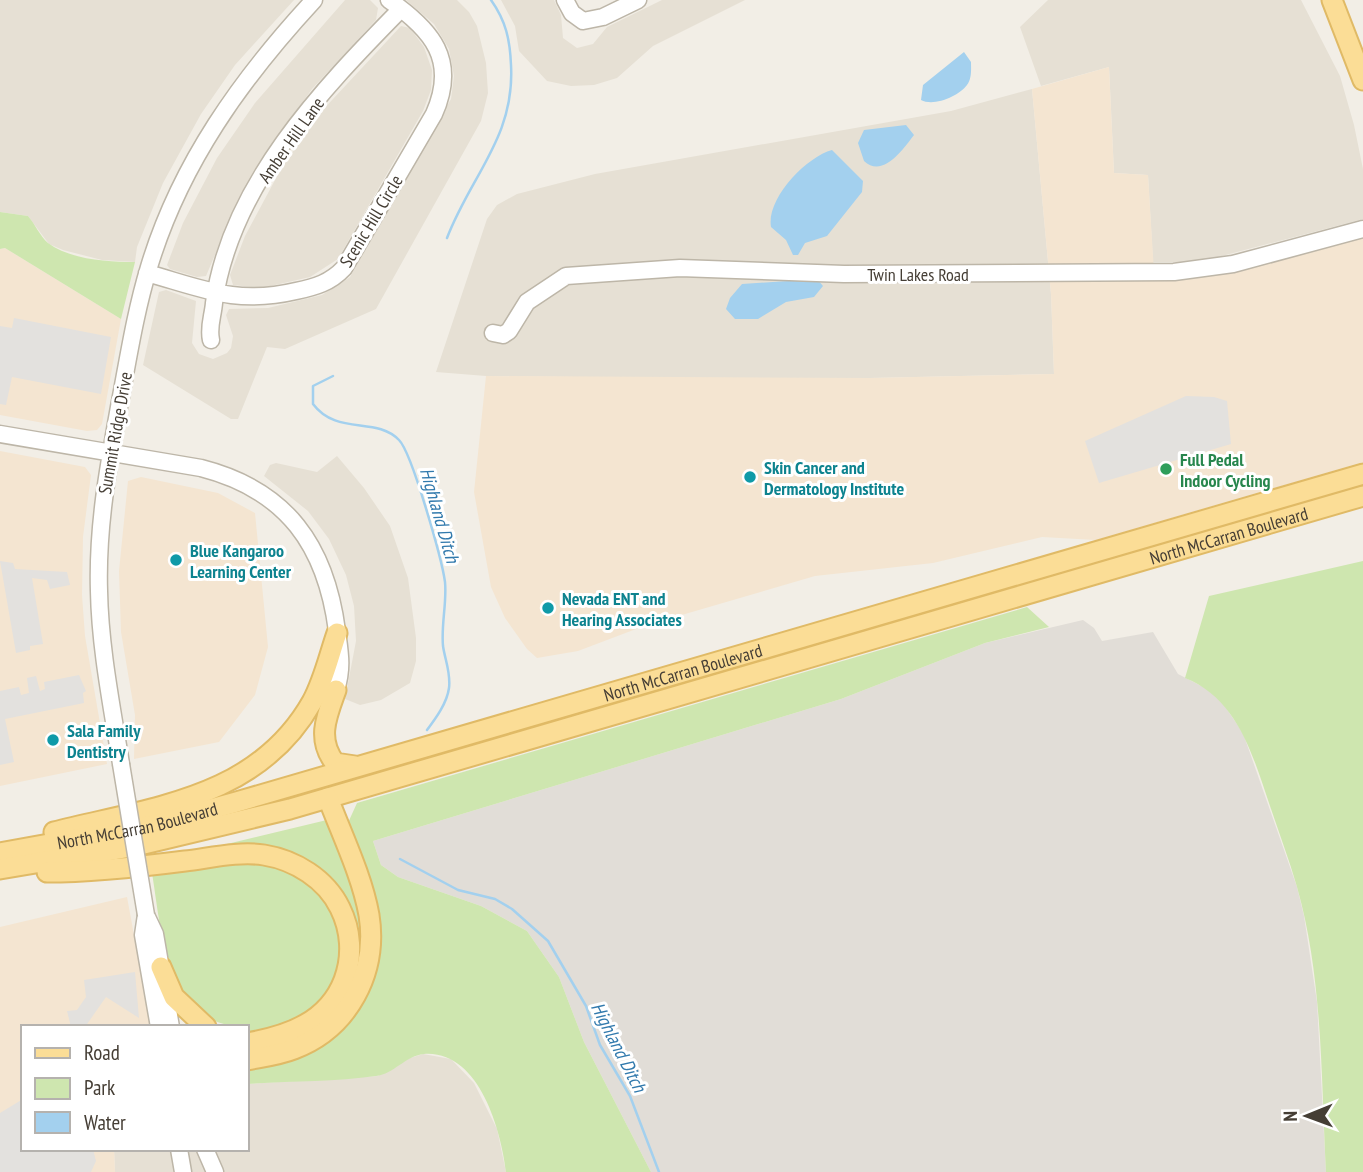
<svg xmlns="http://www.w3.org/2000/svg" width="1363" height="1172" font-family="'PT Sans Narrow',sans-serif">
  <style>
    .residential { fill: #e6e0d4 }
    .commercial { fill: #f4e5d1 }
    .industrial { fill: #e1ddd7 }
    .green { fill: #cee6af }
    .parking { fill: #e3e1de }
    .water { fill: #a3d0ee }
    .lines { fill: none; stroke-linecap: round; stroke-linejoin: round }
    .stream { stroke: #a3d0ee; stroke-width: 2.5 }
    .minor-casing { stroke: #bdb6a8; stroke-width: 19 }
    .major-casing { stroke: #e0ba66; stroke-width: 23 }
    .minor { stroke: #fff; stroke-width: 16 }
    .major { stroke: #fbdd96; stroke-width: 19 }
    .minor-bridge-casing { stroke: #bdb6a8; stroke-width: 19; stroke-linecap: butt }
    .minor-bridge { stroke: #fff; stroke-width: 16 }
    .leisure-dot { fill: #2e9e5b; stroke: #fff; stroke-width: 2.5 }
    .culture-dot { fill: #0f9aa8; stroke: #fff; stroke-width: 2.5 }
    .labels { text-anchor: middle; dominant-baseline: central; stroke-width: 6; stroke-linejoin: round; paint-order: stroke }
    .street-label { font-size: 18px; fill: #453e35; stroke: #fff }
    .leisure-label { font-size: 18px; font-weight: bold; fill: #27864d; stroke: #fff; text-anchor: start }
    .culture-label { font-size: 18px; font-weight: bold; fill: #0d838f; stroke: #fff; text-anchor: start }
    .water-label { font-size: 19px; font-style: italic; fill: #327aad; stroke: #fff }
  </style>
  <rect width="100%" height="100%" fill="#f2eee6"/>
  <!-- residential -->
  <path class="residential" d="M0,0H294L235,65L201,114L163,183L137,247L135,262L102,260L63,250L49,244L28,216L0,212Z
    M345,0H370L378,8L376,20L312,89L265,155L237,203L206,276L197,277L170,269L167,265L183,223L217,158L255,103Z
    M406,0H457L469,12L477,26L486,63L488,93L481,121L376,309L285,349L267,347L238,419H231L143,365L159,292L166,290L196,301L192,343L199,354L213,359L227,353L231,348L233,336L226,315L229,309L268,308L322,295L350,277L451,99L454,76L449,49L434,24Z
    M501,0H554L561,15L563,38L577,48L593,44L607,27L662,0H745L653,46L617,78L594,85L571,86L547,81L519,51L515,26Z
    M1048,0H1301L1340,76L1354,125L1363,169V219L1199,262H1153L1148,175L1114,173L1109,67L1041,86L1020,27Z
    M401,26L410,28L424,47L432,70L431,90L423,111L338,259L310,277L262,288L233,285L230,275L245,236L282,167L319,114Z
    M1032,89L1051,294L1054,374L870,378H665L486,376L436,372L487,219L497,205L517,194L595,174L951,111Z
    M337,456L364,488L390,526L408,578L416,638V661L410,683L381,700L360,705L345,699L356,641L354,606L346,575L329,539L308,511L264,476L270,465L276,463L317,472Z
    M423,1054L451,1059L474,1083L497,1129L506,1172H115L114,1149H247V1084L378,1076L407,1059Z"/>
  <!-- commercial -->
  <path class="commercial" d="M1109,67L1114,173L1148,175L1154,272L1363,229V462L1096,540L1042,537L933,563L815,576L644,626L578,651L537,658L527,649L505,618L491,587L474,492L486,376L870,378L1054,374L1051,294L1032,89Z
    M5,248L121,319L102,424L97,430L87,431L0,415V249Z
    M0,451L85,467L91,475L83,537L82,595L85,636L107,764L0,786Z
    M141,477L218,493L255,513L268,647L255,695L219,742L134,759L135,715L121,632L119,571L128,481Z
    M127,897L151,1027H23V1149H114L115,1172H0V927Z"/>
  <!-- industrial -->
  <path class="industrial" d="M1083,620L1094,628L1102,641L1153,632L1178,674L1211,691L1224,705L1243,733L1297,887L1304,916L1317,1002L1326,1172H651L584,1042L559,977L527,931L481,906L398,877L381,865L373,841L841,699L985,643Z"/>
  <!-- green -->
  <path class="green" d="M0,212L28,216C35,224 40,236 48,243C71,260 108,262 135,262L121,319L5,248L0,249Z
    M1363,561V1172H1326C1321,1078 1323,978 1297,887C1289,859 1279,833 1270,806C1253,756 1238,699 1185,678L1209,596Z
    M1027,607L1049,627L985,643L841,699L373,841L381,865L398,877L481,906L527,931L559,977L584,1042L651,1172H506C501,1130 479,1050 424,1054C405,1056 394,1074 376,1076C334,1082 289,1081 247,1084V1067L374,971L347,825L357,803Z
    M331,819L363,907L362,972L311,869L177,856Z
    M243,861C269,865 296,869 317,888C321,893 325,901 329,906C369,967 314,1034 247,1031V1027C165,1027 162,933 152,873Z"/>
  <!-- parking -->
  <path class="parking" d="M14,318L111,337L101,394L12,377L6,405L0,404V326L12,328Z
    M1186,396L1214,397L1227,401L1231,444L1099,483L1085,441Z
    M0,561L13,563L15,569L67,572L70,585L50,589L47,580L32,578L43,644L30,646V650L16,653Z
    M79,675L86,691L83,693L84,703L5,719L14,762L0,765V691L19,687L21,695L29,693L27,678L36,676L40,691L45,689L44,682Z
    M135,972L139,1018L106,997L85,1027H71L67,1011L77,1010L86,997L84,980Z
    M23,1099V1149H93L96,1161L91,1172H0V1113Z"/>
  <!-- water -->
  <path class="water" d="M964,52L971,62C971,69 972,78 967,85C959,96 934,107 921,100L923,85Z
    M906,125L914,135C904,148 883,179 864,161L858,143L864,130Z
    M832,150L863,181L862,192L827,236L805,243L798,255H793L786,240L771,227C766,199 806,157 832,150Z
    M817,279L823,286L814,297L786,302L758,319H735L726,309L730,298L742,284Z"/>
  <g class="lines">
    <!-- stream -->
    <path class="stream" d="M447,238C471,175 515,137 511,65C510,40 506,21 491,0
      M333,376L313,386V404C337,436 376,416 399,440C412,453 442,560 445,582C447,603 441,624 443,646C445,660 451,673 449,688C447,703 436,718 427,730
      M400,859L458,890L495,899L512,909L548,941L586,1006L600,1045L630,1096L659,1172"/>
    <!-- minor casing -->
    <g class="minor-casing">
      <path id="minor" d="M565,0L572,13L583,21L603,17L638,0
        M147,273C204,289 236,305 296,291C315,287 330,283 344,268L434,114C458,60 432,30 389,0
        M493,333L503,335L509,331L527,302L566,276L680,268L844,274L1174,272L1233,264L1363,229
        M211,340C208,327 213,316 214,303C230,186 322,89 401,9
        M0,434L201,468C287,490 326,546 337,631C340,653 343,668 336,690
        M121,764C112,707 100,648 99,591C97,528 108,468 119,407C128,360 135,313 149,267C180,164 241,79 314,0
        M146,915L155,934L171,1027
        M146,915L143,935L159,1027
        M179,1149L183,1172
        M205,1149L215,1172"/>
    </g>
    <!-- major casing -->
    <g class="major-casing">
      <g id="major">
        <path d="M1332,0L1363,80"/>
        <path d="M336,690C327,715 316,739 335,763L355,766"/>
        <path d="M54,832C152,807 257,799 312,702C324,680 329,656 337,633"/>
        <path id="s1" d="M0,853L154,825L233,803L1363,474"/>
        <path id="s2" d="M0,869L131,847L290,809L1363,496"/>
        <path d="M47,872C93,872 138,867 185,861C210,858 239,851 264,855C295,860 326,879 340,908C351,930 353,956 344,980C328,1022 288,1036 247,1043"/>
        <path d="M161,967L174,997L206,1027"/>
        <path d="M247,1060C262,1057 279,1055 294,1049C349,1028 378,972 369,915C362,876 342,835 328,798"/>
      </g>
    </g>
    <!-- minor -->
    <use href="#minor" class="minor"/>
    <!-- major -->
    <use href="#major" class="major"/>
    <!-- minor-bridge casing -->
    <g class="minor-bridge-casing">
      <path id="minor-bridge" d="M121,764L146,915"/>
    </g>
    <!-- minor-bridge -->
    <use href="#minor-bridge" class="minor-bridge"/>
  </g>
  <!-- markers -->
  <circle class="leisure-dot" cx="1166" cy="469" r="7"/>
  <g class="culture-dot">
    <circle cx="750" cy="477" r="7"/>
    <circle cx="176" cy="560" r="7"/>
    <circle cx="548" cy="608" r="7"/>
    <circle cx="53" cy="740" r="7"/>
  </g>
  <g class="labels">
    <!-- street labels -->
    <g class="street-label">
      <text transform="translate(291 140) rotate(-55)">Amber Hill Lane</text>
      <text transform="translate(371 221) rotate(-59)">Scenic Hill Circle</text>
      <text x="918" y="274">Twin Lakes Road</text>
      <text transform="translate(115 433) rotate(-80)">Summit Ridge Drive</text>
      <text stroke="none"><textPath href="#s2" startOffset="1274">North McCarran Boulevard</textPath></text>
      <text stroke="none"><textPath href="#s1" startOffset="707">North McCarran Boulevard</textPath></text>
      <text stroke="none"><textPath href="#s1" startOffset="140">North McCarran Boulevard</textPath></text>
    </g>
    <!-- leisure labels -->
    <g class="leisure-label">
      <text x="1180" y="459">Full Pedal<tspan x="1180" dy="21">Indoor Cycling</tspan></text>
    </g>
    <!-- culture labels -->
    <g class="culture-label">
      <text x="764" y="467">Skin Cancer and<tspan x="764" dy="21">Dermatology Institute</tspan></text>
      <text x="190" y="550">Blue Kangaroo<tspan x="190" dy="21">Learning Center</tspan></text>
      <text x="562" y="598">Nevada ENT and<tspan x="562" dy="21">Hearing Associates</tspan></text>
      <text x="67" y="730">Sala Family<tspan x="67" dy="21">Dentistry</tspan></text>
    </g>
    <!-- water labels -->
    <g class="water-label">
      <text transform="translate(440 515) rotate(74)">Highland Ditch</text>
      <text transform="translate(619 1047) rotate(63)">Highland Ditch</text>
    </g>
  </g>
  <!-- legend -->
  <rect x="21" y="1025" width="228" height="126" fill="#ffffff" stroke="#b5b2ae" stroke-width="2"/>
  <rect x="35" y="1048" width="35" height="10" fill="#fbdd96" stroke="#b5b2ae" stroke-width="2"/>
  <text x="84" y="1060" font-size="21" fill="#453e35">Road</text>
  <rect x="35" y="1078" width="35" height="21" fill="#cee6af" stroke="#b5b2ae" stroke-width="2"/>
  <text x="84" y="1095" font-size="21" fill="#453e35">Park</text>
  <rect x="35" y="1112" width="35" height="21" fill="#a3d0ee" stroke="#b5b2ae" stroke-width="2"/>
  <text x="84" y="1130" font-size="21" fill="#453e35">Water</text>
  <!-- north arrow -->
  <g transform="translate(1307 1116) rotate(269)" stroke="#ffffff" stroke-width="5" paint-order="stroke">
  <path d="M0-5L12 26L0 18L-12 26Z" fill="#453e35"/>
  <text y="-10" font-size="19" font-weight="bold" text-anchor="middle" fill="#453e35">N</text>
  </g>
</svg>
